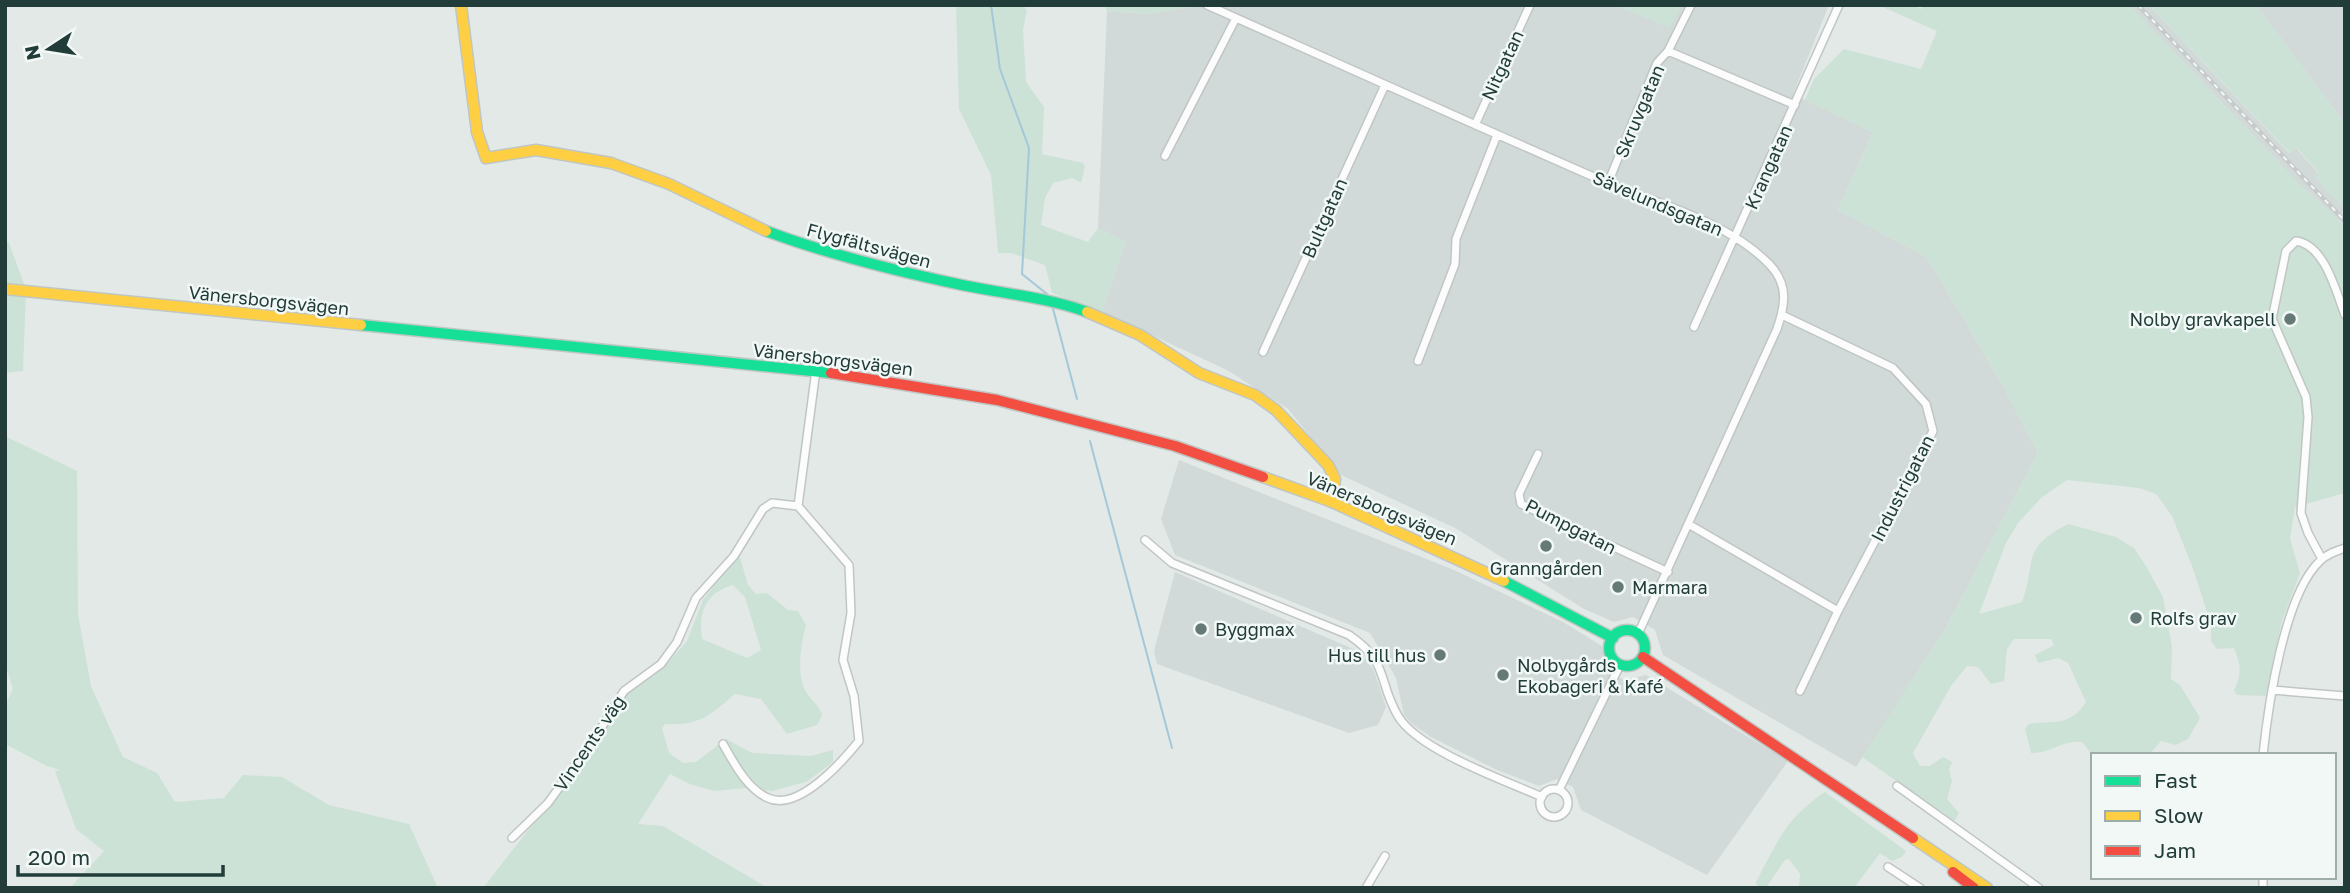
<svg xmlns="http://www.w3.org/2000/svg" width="2350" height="893" font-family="'Golos Text',sans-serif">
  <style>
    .built { fill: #d1dad8 }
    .green { fill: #cce2d6; fill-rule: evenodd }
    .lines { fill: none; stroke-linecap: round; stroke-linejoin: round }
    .stream { stroke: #a3c8d8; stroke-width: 2 }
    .street-casing { stroke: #c0c6c4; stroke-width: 10 }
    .fast-casing { stroke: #bfc6c4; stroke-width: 13 }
    .slow-casing { stroke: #bfc6c4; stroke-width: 13 }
    .jam-casing { stroke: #bfc6c4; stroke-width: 13 }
    .street { stroke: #fbfcfb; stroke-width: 7 }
    .fast { stroke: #16e098; stroke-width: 10 }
    .slow { stroke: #ffcf43; stroke-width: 10 }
    .jam { stroke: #f24e42; stroke-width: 10 }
    .rail-casing { stroke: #c6caca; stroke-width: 4.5 }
    .rail { stroke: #f1f8f6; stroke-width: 2; stroke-dasharray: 5; stroke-linecap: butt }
    .poi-dot { fill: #657976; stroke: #f1f8f6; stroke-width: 2.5 }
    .labels { text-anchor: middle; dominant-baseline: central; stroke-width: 5; stroke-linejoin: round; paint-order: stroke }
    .street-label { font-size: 18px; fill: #213c39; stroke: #f1f8f6 }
    .poi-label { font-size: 18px; fill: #213c39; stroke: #f1f8f6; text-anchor: start }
  </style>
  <rect width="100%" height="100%" fill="#e3e9e7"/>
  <!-- built -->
  <path class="built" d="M1203,5H1616L1668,27L1682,5H1829L1793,94L1873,132L1838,210L1927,257L2003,386L2038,453L1943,633L1856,767L1663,655L1655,630L1633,617L1614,622L1584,609L1457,529L1341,475L1288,409L1227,370L1102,312L1125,242L1098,228L1107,11L1148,14Z
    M2129,5H2149L2289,153L2296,148L2319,174L2316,178L2345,209V226L2300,185Z
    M2256,5H2345V124Z
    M1179,460L1454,570L1563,622L1602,646L1607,671L1624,680L1646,675L1788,761L1707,875L1581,810L1573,787L1557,779L1539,786L1497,770L1431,737L1412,724L1404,715L1396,678L1370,633L1175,555L1161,519Z
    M1175,572L1360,652L1374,671L1386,707L1378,725L1349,733L1157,664L1154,651Z"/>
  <!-- green -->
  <path class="green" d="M956,5H1023L1027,10L1023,29L1026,82L1044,107L1042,154L1083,163L1085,166L1081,183L1072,178L1053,183L1045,198L1041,225L1088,242L1098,228L1125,242L1102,312L1052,293L1045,265L1011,253H998L991,175L959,109Z
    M1104,5H1203L1148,14L1107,11Z
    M1616,5H1682L1669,28Z
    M1878,5H1912L1921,9L1923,5H2129L2300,185L2345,226V493L2295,507L2290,539L2300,573L2282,621L2266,696L2237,695L2234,690C2242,674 2241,665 2234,648L2217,649L2211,641V624L2192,566L2172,516L2156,494L2139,488L2067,480L2042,497L2018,523L2006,543L1979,614L2022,602C2037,560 2020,549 2068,524L2116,537L2134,548L2146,566L2163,597L2172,647L2171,679L2180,685L2200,718L2188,739L2176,745L2161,741L2149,755L2093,756L2082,742C2062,740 2049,754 2031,753L2025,729L2029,724C2056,720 2069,727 2086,702L2068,663L2058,658L2038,663L2035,655L2054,645L2051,639H2014L2007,649L2004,681L1991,684L1978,667L1967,666L1951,686L1913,753L1920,766H1930L1943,757L1952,762L1949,770L1952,781L1947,799L1959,813L1954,821L1862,757L1943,633L2038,453L2003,386L1927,257L1838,210L1873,132L1805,100L1814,79L1844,49L1921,69L1937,31Z
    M2149,5H2256L2345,124V209L2315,177L2319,173L2297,148L2290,153Z
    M5,241L9,243L26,289L23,371L5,373Z
    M5,436L77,471L78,614L91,686L123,757L157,773L175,802L224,798L243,775L282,777L329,805L409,824L438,888H70L104,851L76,829L55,771L60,770L47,766L5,744V706L13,689L5,663Z
    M739,554L748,585L756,594L767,593L788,610L798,611L806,625C801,644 796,674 806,692C811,701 819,704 822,715L817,725L787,734L761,699L735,694C710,715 700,726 665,724L662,728L669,753L683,763L696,762L726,739L752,753L811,756L833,750V762L806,782L772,791L745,788L714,791L690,784L670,774L638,824L663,826L768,888H483L599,739L629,687L669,662L687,641L703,600ZM733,585L745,597L761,650L747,658L702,639C698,611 706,593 733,585Z
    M1825,792L1906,851L1902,857L1892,861L1880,853L1854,888H1799L1800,874L1789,859L1785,860L1767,886L1758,888L1756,882C1778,841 1785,819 1825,792Z"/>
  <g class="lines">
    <!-- stream -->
    <path class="stream" d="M991,5L1000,69L1029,148L1022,274L1047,294
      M1052,305L1077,399
      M1090,441L1172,748"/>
    <!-- street casing -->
    <g class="street-casing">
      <path id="street" d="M1207,5C1336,63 1466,121 1596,178C1653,203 1726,219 1770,265C1789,285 1785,306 1777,329L1638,634
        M1668,51L1691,5
        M1475,125L1530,5
        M1165,156L1236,18
        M1608,183L1657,63L1668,51L1795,105
        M1782,315L1893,368L1926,404L1933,431L1838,611L1800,691
        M1694,327L1839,5
        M1263,352L1385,85
        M1418,361L1455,264L1456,239L1497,135
        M1538,454L1519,494L1521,504L1668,572
        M1690,525L1838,611
        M1145,540L1172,563L1349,635C1390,663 1377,680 1398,716C1418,750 1504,780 1542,797
        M2322,559L2308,533L2301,513L2308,417L2306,397L2272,319L2286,251L2296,241C2325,245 2336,292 2345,315
        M2272,690L2345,696
        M723,744C734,763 747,789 768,798C798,812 842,762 859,741L854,696L843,660L851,613L849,565L798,506L816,370
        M2263,755C2268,707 2284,593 2321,560C2327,554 2336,551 2345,548
        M1897,786L2039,888
        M1540 803a14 14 0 1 1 28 0a14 14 0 1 1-28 0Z
        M1559,790L1620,665
        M512,838L548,803L595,738L624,691L661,664L677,642L696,598L734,556L763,509L772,503L798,506
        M1888,867L1920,888
        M2263,877V888
        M1366,888L1385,856"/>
    </g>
    <!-- fast casing -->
    <g class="fast-casing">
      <path id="fast" d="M766,231C830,255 896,271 962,285C1005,294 1046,297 1087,312
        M361,325L831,373
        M1504,581L1613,638
        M1609 648a18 18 0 1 1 36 0a18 18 0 1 1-36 0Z"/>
    </g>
    <!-- slow casing -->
    <g class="slow-casing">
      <path id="slow" d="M461,5L477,132L486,158L536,150L611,163L669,184L766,231
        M5,289L361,325
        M1087,312L1140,335L1199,373L1255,395L1276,410L1328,465L1335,479L1332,502
        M1263,477L1332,502L1504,581
        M1913,838L1987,888"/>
    </g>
    <!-- jam casing -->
    <g class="jam-casing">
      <path id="jam" d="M831,373L997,400L1175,446L1263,477
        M1643,657L1913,838
        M1953,872L1974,888"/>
    </g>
    <!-- street -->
    <use href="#street" class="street"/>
    <!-- fast -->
    <use href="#fast" class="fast"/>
    <!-- slow -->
    <use href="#slow" class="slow"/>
    <!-- jam -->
    <use href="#jam" class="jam"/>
    <!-- rail casing -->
    <g class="rail-casing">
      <path id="rail" d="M2138,5L2345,221"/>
    </g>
    <!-- rail -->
    <use href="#rail" class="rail"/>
  </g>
  <!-- markers -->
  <g class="poi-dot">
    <circle cx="2290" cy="319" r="7"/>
    <circle cx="1546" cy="546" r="7"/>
    <circle cx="1618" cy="587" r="7"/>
    <circle cx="2136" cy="618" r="7"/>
    <circle cx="1201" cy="629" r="7"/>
    <circle cx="1440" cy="655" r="7"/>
    <circle cx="1503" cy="675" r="7"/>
  </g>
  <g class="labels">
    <!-- street labels -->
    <g class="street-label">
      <text transform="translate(1502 65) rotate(-65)">Nitgatan</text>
      <text transform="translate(1639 111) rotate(-67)">Skruvgatan</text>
      <text transform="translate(1768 167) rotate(-66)">Krangatan</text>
      <text transform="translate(1658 203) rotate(23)">Sävelundsgatan</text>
      <text transform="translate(1324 218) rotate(-66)">Bultgatan</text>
      <text transform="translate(869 245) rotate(15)">Flygfältsvägen</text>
      <text transform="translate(269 300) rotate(6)">Vänersborgsvägen</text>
      <text transform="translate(833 359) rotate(7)">Vänersborgsvägen</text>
      <text transform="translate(1902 488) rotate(-63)">Industrigatan</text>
      <text transform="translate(1382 508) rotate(23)">Vänersborgsvägen</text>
      <text transform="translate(1571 526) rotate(27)">Pumpgatan</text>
      <text transform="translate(589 743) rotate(-56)">Vincents väg</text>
    </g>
    <!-- poi labels -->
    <g class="poi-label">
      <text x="2276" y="319" text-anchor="end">Nolby gravkapell</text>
      <text x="1546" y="568" text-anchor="middle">Granngården</text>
      <text x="1632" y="587">Marmara</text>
      <text x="2150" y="618">Rolfs grav</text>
      <text x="1215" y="629">Byggmax</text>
      <text x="1426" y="655" text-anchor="end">Hus till hus</text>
      <text x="1517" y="665">Nolbygårds<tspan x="1517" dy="21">Ekobageri &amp; Kafé</tspan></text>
    </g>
  </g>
  <!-- border -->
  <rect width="2350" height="893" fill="none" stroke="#213c39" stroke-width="14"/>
  <!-- legend -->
  <rect x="2091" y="753" width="245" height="126" fill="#f1f8f6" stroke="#9eadaa" stroke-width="2"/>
  <rect x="2105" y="776" width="35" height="10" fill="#16e098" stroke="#9eadaa" stroke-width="2"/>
  <text x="2154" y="788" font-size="21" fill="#213c39">Fast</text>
  <rect x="2105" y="811" width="35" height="10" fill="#ffcf43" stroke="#9eadaa" stroke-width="2"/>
  <text x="2154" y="823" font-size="21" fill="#213c39">Slow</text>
  <rect x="2105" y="846" width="35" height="10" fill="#f24e42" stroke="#9eadaa" stroke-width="2"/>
  <text x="2154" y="858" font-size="21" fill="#213c39">Jam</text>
  <!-- north arrow -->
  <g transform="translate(49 49) rotate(258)" stroke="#f1f8f6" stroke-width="5" paint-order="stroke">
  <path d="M0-5L12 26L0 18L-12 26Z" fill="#213c39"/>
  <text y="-10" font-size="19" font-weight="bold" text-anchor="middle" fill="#213c39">N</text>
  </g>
  <!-- scale -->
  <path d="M18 865v10h205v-10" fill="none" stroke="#213c39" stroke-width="3.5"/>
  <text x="28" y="865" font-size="21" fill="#213c39" stroke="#f1f8f6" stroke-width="5" paint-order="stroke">200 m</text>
</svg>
